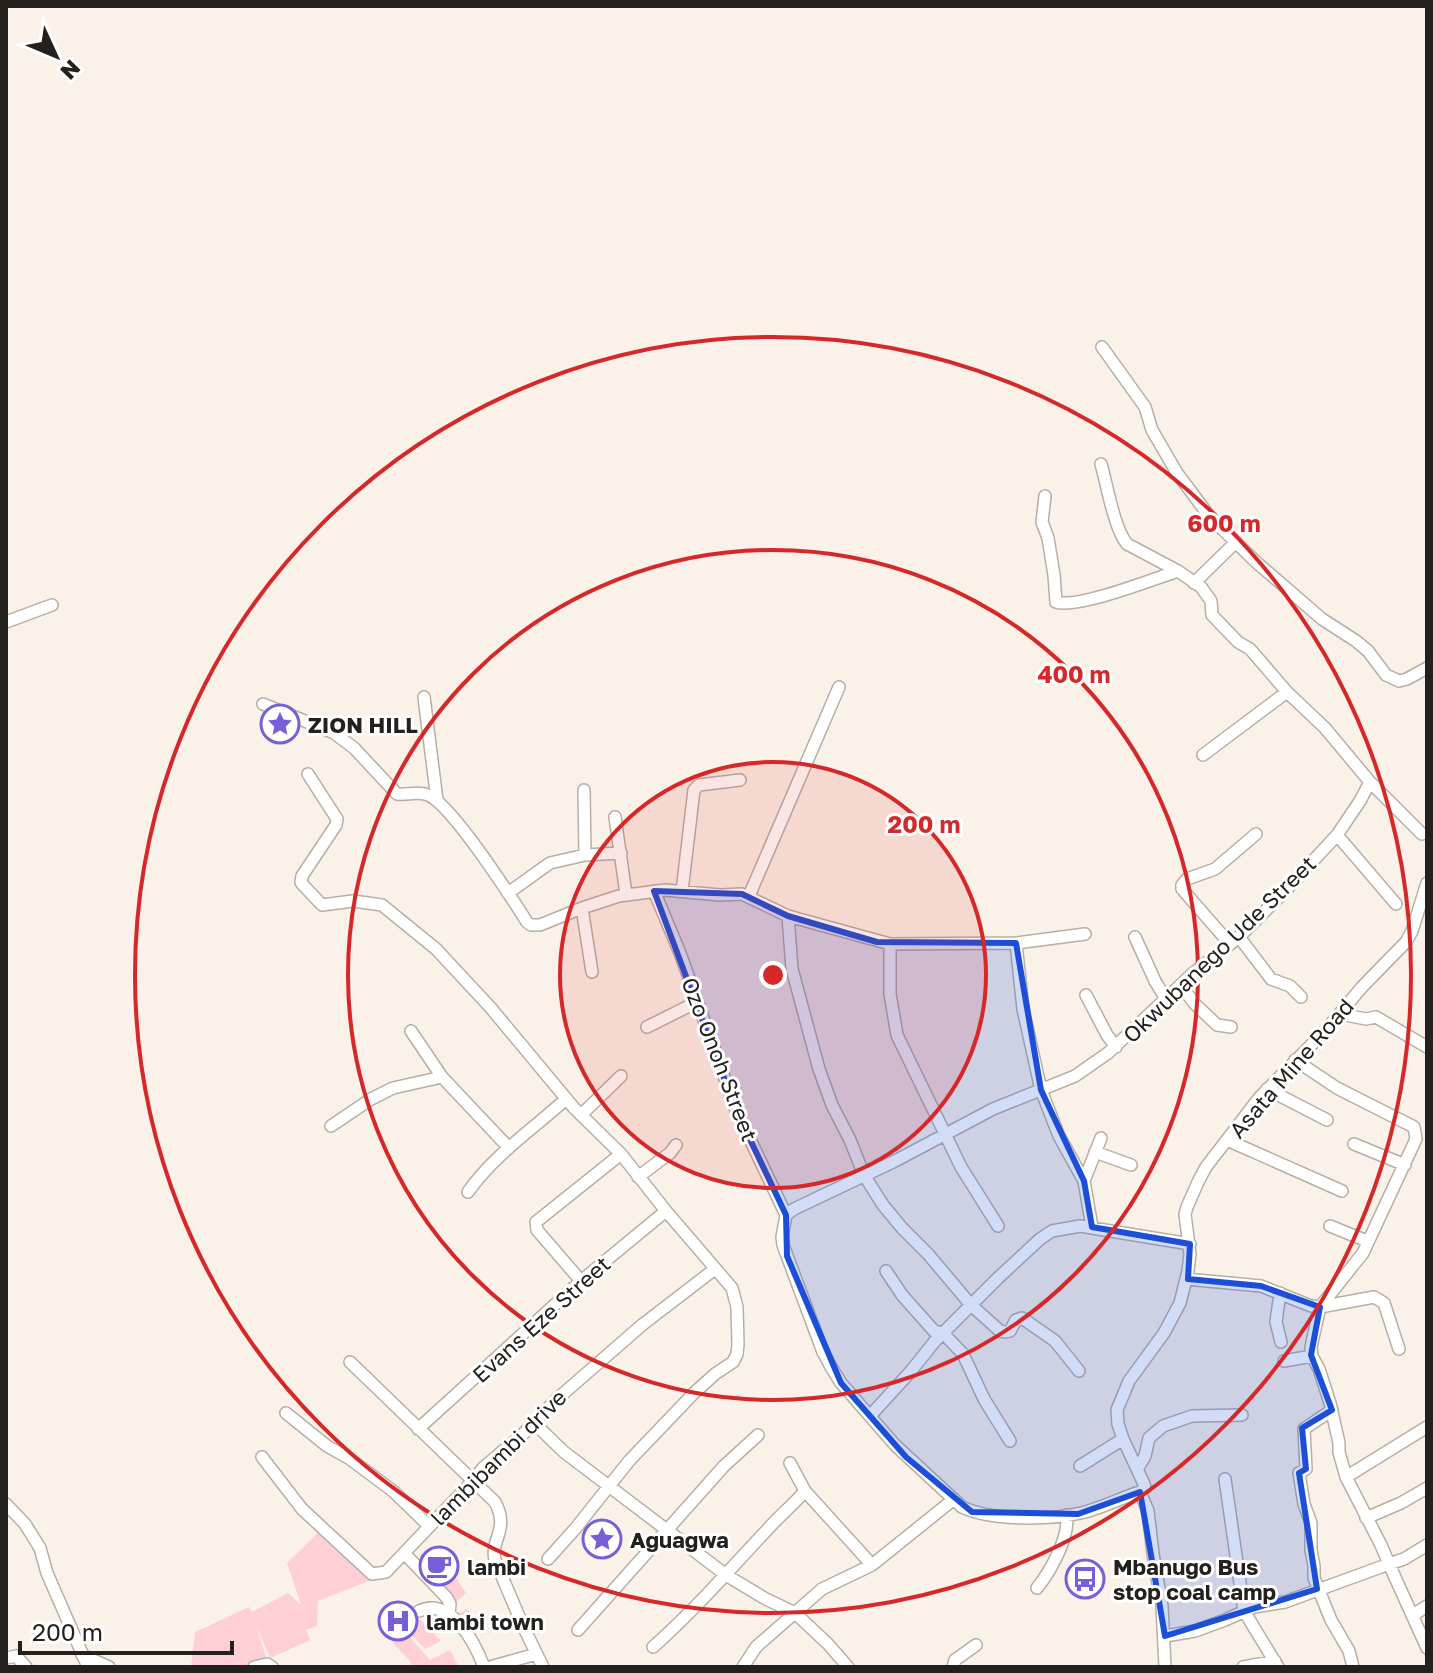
<svg xmlns="http://www.w3.org/2000/svg" width="1433" height="1673" font-family="'Golos Text',sans-serif">
  <style>
    .built { fill: #f2e3d4 }
    .green { fill: #fecfd4 }
    .lines { fill: none; stroke-linecap: round; stroke-linejoin: round }
    .minor-casing { stroke: #b7afa6; stroke-width: 14 }
    .minor { stroke: #fff; stroke-width: 11 }
    .marked { fill: #1d4ed8; fill-opacity: 0.2; stroke: #1d4ed8; stroke-width: 6; stroke-linejoin: round }
    .ring { fill: none; stroke: #d62828; stroke-width: 4 }
    .labels { text-anchor: middle; dominant-baseline: central; stroke-width: 6; stroke-linejoin: round; paint-order: stroke }
    .poi-label { font-size: 22px; font-weight: bold; fill: #23201d; stroke: #fff; text-anchor: start }
    .street-label { font-size: 22px; fill: #23201d; stroke: #fff }
    .centre { fill: #d62828; stroke: #fff; stroke-width: 4 }
    .ring-label { font-size: 24px; text-anchor: middle; font-weight: bold; fill: #d62828; stroke: #fff; stroke-width: 6; stroke-linejoin: round; paint-order: stroke }
  </style>
  <rect width="100%" height="100%" fill="#faf1e8"/>
  <!-- built -->
  <path class="built" d="M414,1610L417,1613L389,1634L382,1627L396,1615Z"/>
  <!-- green -->
  <path class="green" d="M320,1531L371,1580L318,1601L317,1626L306,1630L310,1640L270,1658L256,1625L269,1667H191L195,1632L249,1607L252,1612L288,1593L301,1605L287,1563Z
    M451,1570L466,1593L452,1606L436,1587Z
    M467,1609L481,1624L473,1633L457,1615Z
    M420,1619L441,1641L425,1649L407,1630Z
    M407,1634L430,1660L450,1650L459,1667H413L409,1660L393,1643Z"/>
  <g class="lines">
    <!-- minor casing -->
    <g class="minor-casing">
      <path id="minor" d="M1102,347L1145,407L1152,430L1177,473L1210,517L1256,562L1322,619L1356,641L1368,651L1386,675L1399,681L1407,679L1427,668
        M1101,464C1107,485 1114,528 1127,544L1178,571L1201,587L1211,601L1212,615L1238,642L1250,649L1287,692L1325,728L1370,782L1422,834
        M1045,496L1042,522L1048,538L1054,575L1056,602C1078,609 1153,579 1178,571
        M1194,583L1236,542
        M6,622L52,605
        M424,697L437,800
        M263,704L334,733L354,748L397,794C408,795 418,791 428,795C451,804 511,897 527,922L531,925H540L582,908L619,896L665,890L720,895L742,894L788,916L890,944L1016,943L1085,934
        M1203,755L1287,692
        M308,774L337,819L336,825L302,876L301,882L303,885L322,905L353,901L382,905L436,949L490,1007L574,1108L621,1154L666,1211L732,1288L737,1307L738,1344L737,1354L733,1362L715,1374L694,1393L629,1461L575,1529L548,1559
        M584,790L585,855
        M615,817L626,894
        M1337,835L1396,904
        M654,891L680,953L736,1110L786,1215L782,1237L783,1245L823,1352L831,1367L841,1383L895,1445L962,1507C991,1521 1050,1520 1081,1513C1102,1508 1120,1498 1140,1492
        M682,891L694,790L699,785L740,780
        M508,893L550,863L585,855L621,853
        M749,896L839,687
        M582,908L592,972
        M788,916L792,969L819,1069L832,1105L850,1140L864,1175L883,1205L902,1228L928,1254L971,1305L1000,1331L1005,1332L1010,1331L1016,1320L1022,1318L1055,1341L1079,1371
        M1135,937L1155,981L1166,999
        M1239,937L1271,979L1290,986L1301,997
        M1016,943L1023,1009L1041,1090L1059,1136L1084,1181L1092,1227
        M890,944V994L897,1035L961,1167L998,1226
        M1230,944L1182,889V885L1187,879L1215,869L1256,834
        M1181,986L1195,1004L1217,1025L1231,1027
        M1086,995L1107,1035L1116,1047
        M1340,1014L1366,1019L1376,1017L1427,1047
        M647,1027L697,1002
        M411,1031L442,1077L509,1148
        M1267,1089L1327,1120
        M581,1115L621,1076
        M331,1126L371,1099L393,1088L442,1077
        M1227,1140L1342,1191
        M1354,1144L1405,1165
        M1095,1152L1131,1165
        M638,1177L670,1153L676,1145
        M1084,1181L1101,1138
        M468,1192C494,1155 533,1129 566,1099
        M786,1215L794,1209L895,1161L993,1109L1075,1076L1108,1053L1191,975L1239,937L1286,890L1337,835L1360,801L1370,782
        M1330,1226L1367,1241
        M886,1271L902,1295L934,1331L943,1333L963,1354L984,1399L1010,1441
        M1186,1279L1261,1286L1311,1306L1320,1307L1374,1297L1384,1303L1399,1349
        M581,1281L537,1230L536,1222L621,1154
        M1280,1293L1276,1322L1281,1342
        M1284,1361L1312,1356
        M350,1362L495,1502C510,1530 490,1539 495,1560L523,1626L543,1667
        M1332,1410L1304,1429L1306,1469L1299,1473L1304,1504L1311,1523V1550L1314,1566V1578L1331,1620L1349,1651L1353,1667
        M286,1413L327,1446L350,1459L393,1491L429,1526
        M870,1416L911,1371L935,1341L998,1278L1040,1239L1052,1231L1080,1226L1190,1244
        M533,1422L564,1452L726,1575L764,1598L795,1613L828,1644L848,1667
        M418,1429L581,1281L666,1211
        M262,1457L302,1509L372,1574L386,1572L467,1487L484,1467L523,1434L557,1399L642,1325L715,1269
        M790,1463L805,1491L872,1565
        M1080,1466L1123,1439
        M1138,1468L1145,1456L1149,1438L1163,1426L1192,1416L1242,1415
        M1346,1477L1427,1427
        M1225,1479L1244,1611L1278,1667
        M6,1504L25,1524L40,1548L47,1573L88,1667
        M1366,1518L1401,1503L1427,1488
        M1427,1545L1404,1559L1389,1564L1427,1648
        M404,1553L447,1598L450,1604L449,1615
        M1037,1588C1050,1572 1071,1535 1066,1515
        M419,1611C451,1596 475,1643 484,1667
        M1413,1615L1427,1606
        M578,1630L724,1466L758,1435
        M1165,1636L1195,1631L1225,1620L1254,1607L1285,1602L1389,1564L1381,1545L1346,1477L1339,1452V1443L1330,1403L1319,1369L1312,1356L1311,1347L1320,1307L1363,1253L1416,1139L1414,1127L1337,1088L1295,1060
        M653,1647C694,1611 729,1570 766,1531C778,1517 793,1505 805,1491
        M82,1655L109,1667
        M6,1658L16,1656L26,1667
        M254,1667L267,1664L272,1667
        M490,1667L536,1654
        M743,1667L756,1647L822,1589L872,1565L954,1499
        M953,1667L955,1660L976,1645
        M1165,1667L1162,1606L1153,1554L1148,1511L1140,1492L1145,1488L1144,1484L1123,1439L1118,1424L1117,1410L1129,1381L1164,1333L1180,1303L1188,1271L1190,1254L1185,1214L1187,1207L1198,1182L1206,1167L1259,1098L1325,1031L1362,987L1406,942L1412,931L1427,883
        M1243,1667L1275,1661"/>
    </g>
    <!-- minor -->
    <use href="#minor" class="minor"/>
  </g>
  <!-- marked area -->
  <path class="marked" d="M654,891L742,894L788,916L877,942L1016,943L1041,1090L1084,1181L1092,1227L1190,1244L1188,1279L1261,1286L1320,1307L1311,1355L1332,1410L1302,1428L1306,1469L1299,1473L1317,1589L1165,1636L1140,1492L1078,1514L972,1512L906,1457L841,1383L787,1256L786,1215L736,1110Z"/>
  <!-- distance rings -->
  <circle cx="773" cy="975" r="213" fill="#d62828" fill-opacity=".12"/>
  <g class="ring">
    <circle cx="773" cy="975" r="213"/>
    <circle cx="773" cy="975" r="425"/>
    <circle cx="773" cy="975" r="638"/>
  </g>
  <!-- icons -->
  <defs>
    <g id="sight-ring" transform="scale(2)"><circle r="9.5" fill="#fff" stroke="#765fd9" stroke-width="1.5"/><path d="M0-6L1.8-2.2L6-1.7L2.9 1.2L3.7 5.4L0 3.3L-3.7 5.4L-2.9 1.2L-6-1.7L-1.8-2.2Z" fill="#765fd9"/></g>
    <g id="cafe-ring" transform="scale(2)"><circle r="9.5" fill="#fff" stroke="#765fd9" stroke-width="1.5"/><path d="M-5.5-4.5H6V0H3Q3 3.5 0 3.5H-2.5Q-5.5 3.5-5.5 0ZM3-3.2v2h1.7v-2ZM-6 4.5H4V6H-6Z" fill="#765fd9"/></g>
    <g id="bus-ring" transform="scale(2)"><circle r="9.5" fill="#fff" stroke="#765fd9" stroke-width="1.5"/><path d="M-5-6H5V4H4V6H2V4H-2V6H-4V4H-5ZM-3.5-4V0h7V-4ZM-3.5 1.2v1.5H-2V1.2ZM2 1.2v1.5H3.5V1.2Z" fill="#765fd9"/></g>
    <g id="hospital-ring" transform="scale(2)"><circle r="9.5" fill="#fff" stroke="#765fd9" stroke-width="1.5"/><path d="M-5-5h3v3.5h4V-5h3V5h-3V1.5h-4V5h-3Z" fill="#765fd9"/></g>
  </defs>
  <g fill-rule="evenodd">
    <use href="#sight-ring" x="280" y="724"/>
    <use href="#sight-ring" x="602" y="1539"/>
    <use href="#cafe-ring" x="439" y="1566"/>
    <use href="#bus-ring" x="1085" y="1579"/>
    <use href="#hospital-ring" x="398" y="1621"/>
  </g>
  <g class="labels">
    <!-- poi labels -->
    <g class="poi-label">
      <text x="308" y="724">ZION HILL</text>
      <text x="630" y="1539">Aguagwa</text>
      <text x="467" y="1566">lambi</text>
      <text x="1113" y="1566">Mbanugo Bus<tspan x="1113" dy="25">stop coal camp</tspan></text>
      <text x="426" y="1621">lambi town</text>
    </g>
    <!-- street labels -->
    <g class="street-label">
      <text transform="translate(1219 949) rotate(-44)">Okwubanego Ude Street</text>
      <text transform="translate(720 1059) rotate(69)">Ozo Onoh Street</text>
      <text transform="translate(1291 1068) rotate(-49)">Asata Mine Road</text>
      <text transform="translate(541 1319) rotate(-42)">Evans Eze Street</text>
      <text transform="translate(498 1457) rotate(-45)">lambibambi drive</text>
    </g>
  </g>
  <circle cx="773" cy="975" r="12" class="centre"/>
  <g class="ring-label">
    <text x="1224" y="532">600 m</text>
    <text x="1074" y="683">400 m</text>
    <text x="924" y="833">200 m</text>
  </g>
  <!-- border -->
  <rect width="1433" height="1673" fill="none" stroke="#23201d" stroke-width="16"/>
  <!-- north arrow -->
  <g transform="translate(56 56) rotate(134)" stroke="#ffffff" stroke-width="6" paint-order="stroke">
  <path d="M0-6L14 30L0 20L-14 30Z" fill="#23201d"/>
  <text y="-12" font-size="22" font-weight="bold" text-anchor="middle" fill="#23201d">N</text>
  </g>
  <!-- scale -->
  <path d="M20 1641v12h212v-12" fill="none" stroke="#23201d" stroke-width="4"/>
  <text x="32" y="1641" font-size="24" fill="#23201d" stroke="#ffffff" stroke-width="6" paint-order="stroke">200 m</text>
</svg>
